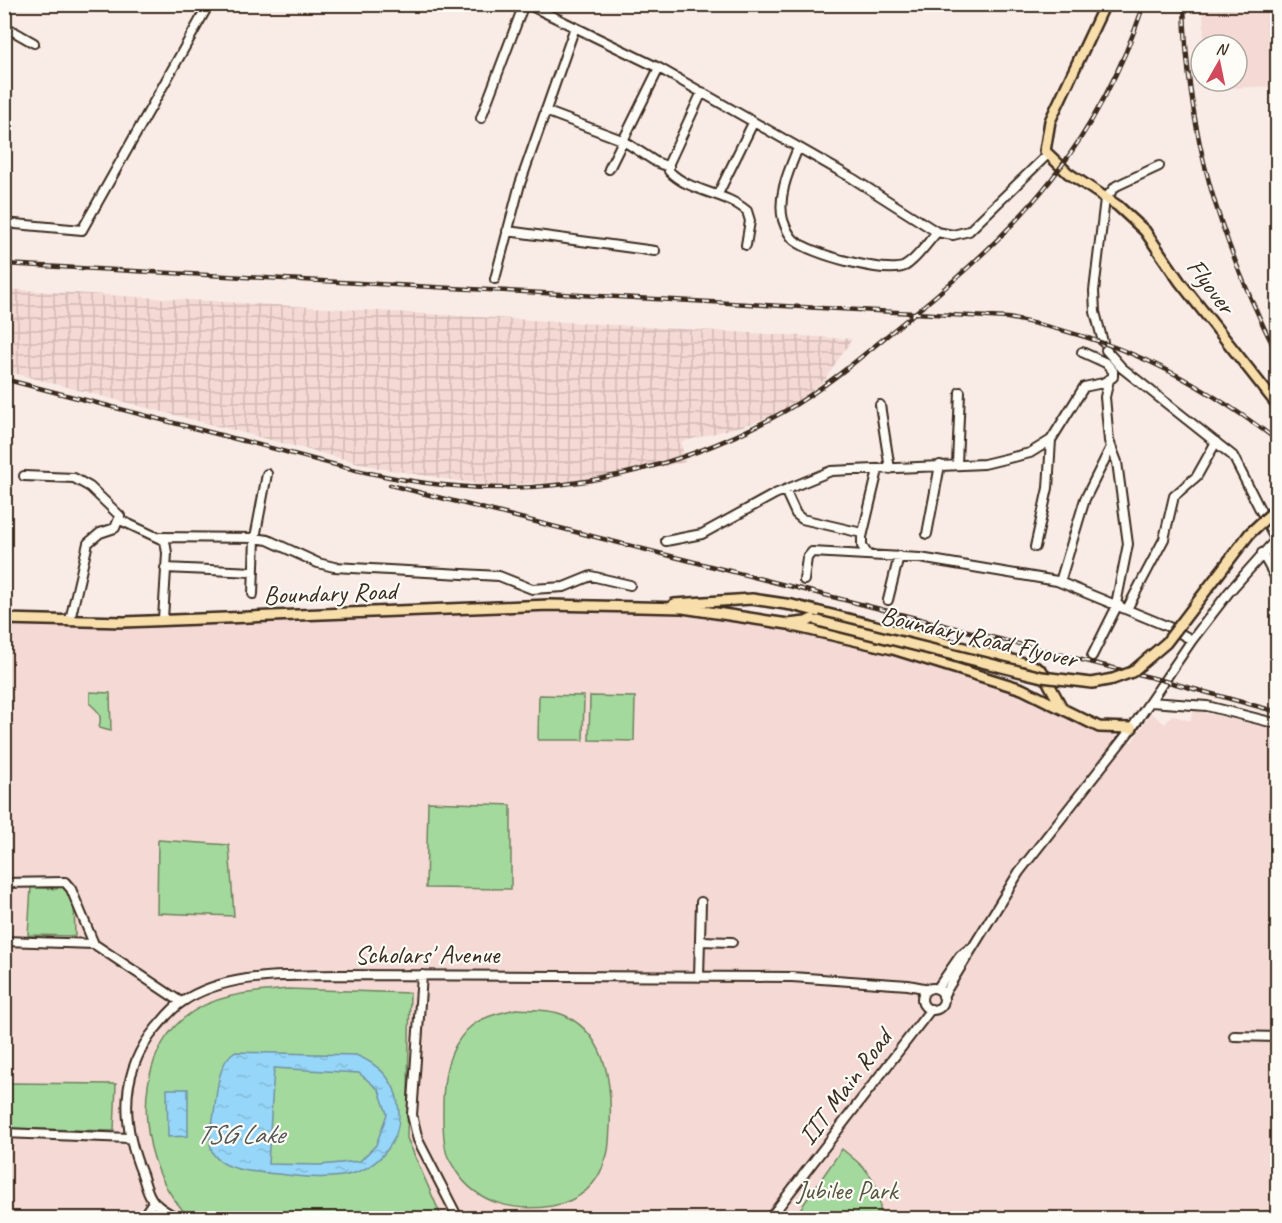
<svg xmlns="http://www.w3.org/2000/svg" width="1282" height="1223" font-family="Caveat,sans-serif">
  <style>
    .built { fill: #f4d9d4 }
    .industrial { fill: url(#industrial-grid) }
    .green { fill: #a3d99d; stroke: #6f825e; stroke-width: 1.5 }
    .water { fill: url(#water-ripples); stroke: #7291a1; stroke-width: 1.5; fill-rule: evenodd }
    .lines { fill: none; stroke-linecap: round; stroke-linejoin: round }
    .minor-casing { stroke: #3b2a1e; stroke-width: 12 }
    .major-casing { stroke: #3b2a1e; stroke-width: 14 }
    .minor { stroke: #fdfcf7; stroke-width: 8 }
    .major { stroke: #f8deab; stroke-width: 9 }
    .rail-casing { stroke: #3b2a1e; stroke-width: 4.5 }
    .rail { stroke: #fdfcf7; stroke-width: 2; stroke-dasharray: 7; stroke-linecap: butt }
    .major-bridge-casing { stroke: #3b2a1e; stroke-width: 14; stroke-linecap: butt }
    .major-bridge { stroke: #f8deab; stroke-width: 9 }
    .labels { text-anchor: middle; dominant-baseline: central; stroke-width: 4.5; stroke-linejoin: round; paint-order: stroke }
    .street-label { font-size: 26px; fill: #3b2a1e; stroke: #fdfcf7 }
    .park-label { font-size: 26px; fill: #55563e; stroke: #fdfcf7 }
    .water-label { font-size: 27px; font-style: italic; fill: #525554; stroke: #fdfcf7 }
  </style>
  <defs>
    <pattern id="industrial-grid" width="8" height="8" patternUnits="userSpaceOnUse" patternTransform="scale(1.5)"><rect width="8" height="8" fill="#f4d9d4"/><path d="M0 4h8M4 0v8" fill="none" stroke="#d2bab6"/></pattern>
    <pattern id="water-ripples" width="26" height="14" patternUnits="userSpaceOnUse" patternTransform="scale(1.5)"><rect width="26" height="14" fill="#96d6f8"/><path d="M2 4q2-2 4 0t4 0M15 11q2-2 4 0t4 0" fill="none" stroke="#82b8d4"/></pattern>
  </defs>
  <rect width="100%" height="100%" fill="#f9ece7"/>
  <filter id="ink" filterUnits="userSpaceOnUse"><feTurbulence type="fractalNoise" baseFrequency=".0167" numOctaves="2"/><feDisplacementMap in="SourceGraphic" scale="12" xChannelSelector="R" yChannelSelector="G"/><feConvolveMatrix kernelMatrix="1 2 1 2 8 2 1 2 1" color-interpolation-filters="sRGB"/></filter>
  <g filter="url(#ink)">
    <!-- built -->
    <path class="built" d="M1203,5H1277V86L1205,89L1204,81H1237V45H1204Z
      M519,609L524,611L649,614L654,610L689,612L854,642L1004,687L1081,723L1132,742L1151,713L1165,724L1172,715L1190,721L1194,710L1277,730V1218H5L4,624L258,621Z"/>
    <!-- industrial -->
    <path class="industrial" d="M4,289H5L852,339L825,380L786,410L750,424L681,442L685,462L603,479L489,486L378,468L5,371Z"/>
    <!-- green -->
    <path class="green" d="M90,692L110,693L111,731L99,728C102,716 100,712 90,704Z
      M539,695L584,696L583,740H538Z
      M590,696L635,697L634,741L589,740Z
      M428,802L511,805V889L426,888Z
      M158,840L229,845L234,916L157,913Z
      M58,886L68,889L74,901L75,936L28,935L31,887L57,889Z
      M288,989L410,993L407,1138L442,1218H191C139,1173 127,1064 184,1018C213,994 252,992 288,989Z
      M516,1009C532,1010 551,1009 566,1016C608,1037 612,1086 610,1127C609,1137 610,1148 606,1158C598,1185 579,1201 552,1206C515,1212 477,1204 456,1171C453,1165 447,1158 446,1151C442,1135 443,1118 443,1101C444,1074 448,1050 467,1030C480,1017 499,1013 516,1009Z
      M5,1083L116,1084L114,1131L5,1128Z
      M842,1149C869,1171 882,1181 880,1218H794Z"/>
    <!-- water -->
    <path class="water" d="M234,1052L356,1055C378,1064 395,1080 398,1104C401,1122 398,1136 387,1150C361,1185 316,1178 278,1174C259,1172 226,1172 214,1155C207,1144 211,1131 213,1119C217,1099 216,1064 234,1052ZM274,1068L359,1073L379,1090L387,1114L376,1145L360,1161L320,1165L268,1164Z
      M167,1089H188V1136L168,1137Z"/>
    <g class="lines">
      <!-- minor casing -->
      <g class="minor-casing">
        <path id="minor" d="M527,4L659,68L852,178L937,232L953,235L969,231L1047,155
          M4,26L34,43
          M702,92L669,163V171C690,193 724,191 747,211L750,221L746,245
          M545,111L622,140L656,162L669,167
          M481,118L524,4
          M798,148C789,170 777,196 783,220C785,226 789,235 794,240C810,254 887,275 905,266C917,259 928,242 937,232
          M609,169L659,68
          M718,194L753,123
          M4,223L82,230L209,4
          M507,231L655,251
          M495,279L520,184L575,27
          M1103,342L1095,312L1094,291L1105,199L1116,186L1159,166
          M1106,350L1122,368L1233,456L1275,539
          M1109,380L1105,397L1109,441L1117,462L1128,544L1116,604
          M880,405L890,469
          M957,464L960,392
          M24,476L74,478L90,487L120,516L115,528L100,533L88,543L70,620
          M785,490L796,514L802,519L862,533
          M120,520L165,541L167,553L163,619
          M927,534L940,465
          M160,537L255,538L268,540L318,563L334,567L499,576L532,589L564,587L591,576L630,585
          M666,541L702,534L775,494L831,471L984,464L1030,453L1051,440L1084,387L1103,383L1113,377V371L1106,363L1082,352
          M1035,547L1048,488L1051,440
          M1262,553L1278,582
          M868,555L862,546V537L878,470
          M165,568L254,572
          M804,580L807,558L812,552L920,558L1057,581L1169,627L1192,640
          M1060,582L1085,499L1111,447
          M253,594L255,538L267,474
          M888,600L899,556
          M1127,609L1164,539L1174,496L1197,476L1216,442
          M1092,656L1118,604
          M1150,702L1207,706L1278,724
          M4,883L65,882L71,889L94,944
          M4,941L94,944L181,1002
          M700,941L732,942
          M422,975L412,1115L418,1140L458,1218
          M699,977L701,902
          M922 999a11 11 0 1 1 22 0a11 11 0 1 1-22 0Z
          M937,989L960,956L969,949
          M943,996L1019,872L1132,728L1192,640L1229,592L1278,537
          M1234,1036L1278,1037
          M4,1133L129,1138
          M142,1218L153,1202
          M178,1218C170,1214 161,1209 155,1203C148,1197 145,1183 142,1174C121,1123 120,1071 156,1028C164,1019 172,1008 182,1002C226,972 288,976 338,975L792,977L908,985L929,989
          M770,1218L931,1009"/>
      </g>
      <!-- major casing -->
      <g class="major-casing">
        <path id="major" d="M1105,4L1050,121L1045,151L1068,173L1118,206L1145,231L1180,282L1278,406
          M674,604L752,599L792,605L1032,665L1042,671L1062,708
          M4,619L124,622L549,605L683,608L788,624L806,622L812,619
          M793,626L893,649L1022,689L1099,727L1132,728"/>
      </g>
      <!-- minor -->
      <use href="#minor" class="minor"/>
      <!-- major -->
      <use href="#major" class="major"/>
      <!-- rail casing -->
      <g class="rail-casing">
        <path id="rail" d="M1184,4C1187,136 1219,239 1278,356
          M4,264L1008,318C1116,338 1191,375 1278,441
          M4,379C82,399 159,419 236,439C305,456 372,478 443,485C562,498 681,469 785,411C830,385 870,349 910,317C1023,226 1097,144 1144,4
          M390,485L1165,681L1278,712"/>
      </g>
      <!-- rail -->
      <use href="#rail" class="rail"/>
      <!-- major-bridge casing -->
      <g class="major-bridge-casing">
        <path id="major-bridge" d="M818,621L1042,677L1092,683L1113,679L1132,672L1166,643L1250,533L1278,507"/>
      </g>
      <!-- major-bridge -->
      <use href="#major-bridge" class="major-bridge"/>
    </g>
  </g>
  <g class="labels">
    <!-- street labels -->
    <g class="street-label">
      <text transform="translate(1211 286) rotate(53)">Flyover</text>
      <text transform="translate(330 593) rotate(-2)">Boundary Road</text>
      <text transform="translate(979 637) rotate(13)">Boundary Road Flyover</text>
      <text x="427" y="954">Scholars' Avenue</text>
      <text transform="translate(845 1087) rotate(-53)">IIT Main Road</text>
    </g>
    <!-- park labels -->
    <g class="park-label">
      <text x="847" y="1190">Jubilee Park</text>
    </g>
    <!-- water labels -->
    <g class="water-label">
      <text x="240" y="1134">TSG Lake</text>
    </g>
  </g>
  <!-- margin -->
  <rect width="1282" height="1223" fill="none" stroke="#fdfcf7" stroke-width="24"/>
  <rect x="12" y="12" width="1258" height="1199" fill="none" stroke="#3b2a1e" stroke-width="2" filter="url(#ink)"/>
  <!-- north arrow -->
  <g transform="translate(1219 63) rotate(9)"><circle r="28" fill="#fdfcf7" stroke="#afa8a0" stroke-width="1.5"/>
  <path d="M0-4.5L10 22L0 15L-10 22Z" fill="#d1495b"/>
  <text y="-9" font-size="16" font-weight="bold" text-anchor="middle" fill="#3b2a1e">N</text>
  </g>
</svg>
